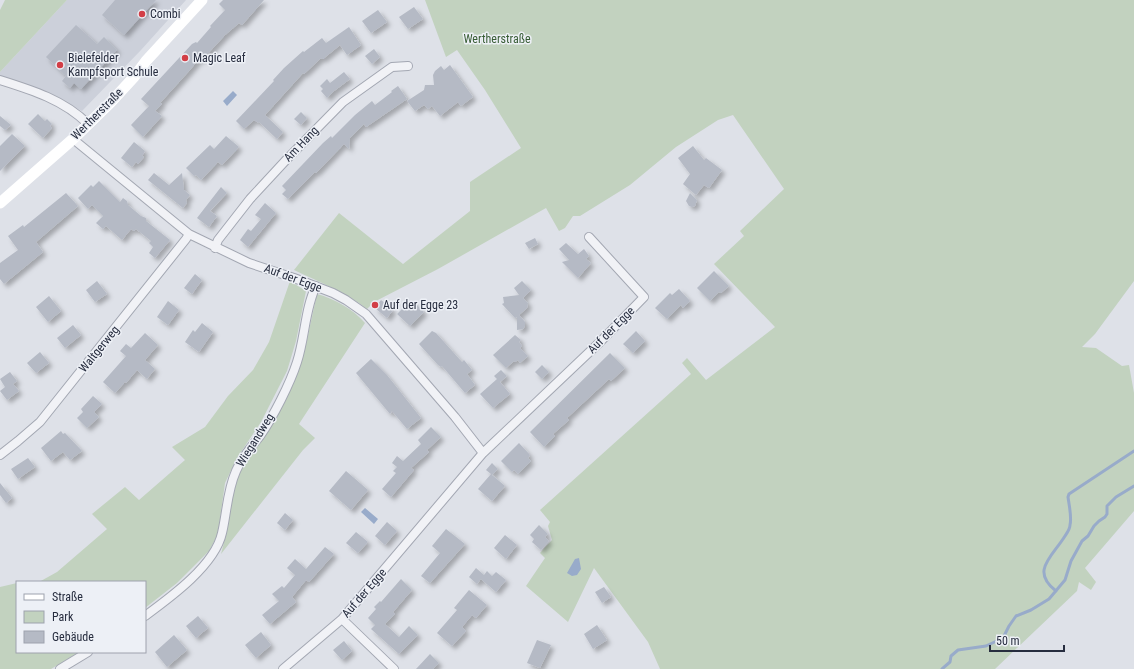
<svg xmlns="http://www.w3.org/2000/svg" width="1134" height="669" font-family="'Roboto Condensed',sans-serif">
  <style>
    .built { fill: #ccd0da }
    .green { fill: #c2d2bf }
    .water { fill: #98abca }
    .lines { fill: none; stroke-linecap: round; stroke-linejoin: round }
    .stream { stroke: #98abca; stroke-width: 3 }
    .building { fill: #b5bac5; filter: url(#shadow) }
    .minor-casing { stroke: #a3a7b2; stroke-width: 10 }
    .minor { stroke: #f1f2f6; stroke-width: 8 }
    .secondary { stroke: #fff; stroke-width: 11 }
    .poi-dot { fill: #d23e46; stroke: #edf0f6; stroke-width: 1.5 }
    .labels { text-anchor: middle; dominant-baseline: central; stroke-width: 3; stroke-linejoin: round; paint-order: stroke }
    .poi-label { font-size: 12px; fill: #272d3f; stroke: #edf0f6; text-anchor: start }
    .park-label { font-size: 12px; fill: #375c34; stroke: #edf0f6 }
    .street-label { font-size: 12px; fill: #272d3f; stroke: #edf0f6 }
  </style>
  <defs>
    <filter id="shadow"><feDropShadow dx="3.5" dy="3.5" stdDeviation="2" flood-color="#0004"/></filter>
  </defs>
  <rect width="100%" height="100%" fill="#dee1e8"/>
  <!-- built -->
  <path class="built" d="M67,0H186L141,50L82,111L54,97L0,79V72Z"/>
  <!-- green -->
  <path class="green" d="M5,0H67L0,72V10Z
    M425,0H1134V281L1095,334L1082,347L1096,348L1122,366L1129,365L1134,393V511L1085,568L1096,582L1091,590L1079,582L1077,591L995,669H660L648,642L594,568L568,622L526,586L545,558L540,553L552,540L548,526L550,522L540,510L691,374L682,363L687,358L706,380L775,327L714,264L744,236L740,231L784,189L733,115L718,120L676,147L630,185L580,216H573L565,228L559,231L546,208L438,269L374,302L367,309C346,292 319,282 294,270L339,213L403,264L470,211V182L521,148L485,90L457,50L446,57Z
    M290,281L306,291L296,341L287,371L261,422L237,458L225,483L218,534L209,551L177,583L145,608V582H39L57,572L107,529L92,514L125,487L139,500L185,460L172,447L205,427L228,396L253,370L269,342Z
    M317,294C335,299 353,309 365,323L299,424L315,438L303,450L221,554L226,535L229,509L234,487L244,462L296,376L306,344Z
    M17,583V652H79L51,669H0V587Z"/>
  <!-- water -->
  <path class="water" d="M233,91L237,95L227,106L223,101Z
    M365,508L378,519L374,524L361,512Z
    M579,558L581,569L577,575L572,576L567,573L575,559Z"/>
  <g class="lines">
    <!-- stream -->
    <path class="stream" d="M1056,591C1030,571 1052,557 1065,536C1067,533 1070,529 1070,525C1072,517 1069,505 1068,497L1069,494L1134,451
      M942,669L950,662L951,656L958,650L986,646L1003,638L1009,626L1016,616L1031,610L1049,599L1065,580L1071,561L1082,541L1088,536L1094,526L1099,521L1105,517L1107,514V506L1116,497L1134,486"/>
  </g>
  <!-- building -->
  <path class="building" d="M115,0H156L124,35L102,15Z
    M223,0H264L242,25L239,23L225,35L202,60L200,58L189,71L160,103L162,104L155,111L162,116L143,137L131,125L149,106L141,99L192,44L196,42L197,43L211,27L210,26L225,10L219,4Z
    M414,7L423,19L408,29L399,17Z
    M378,10L387,22L371,33L362,21Z
    M76,25L97,44L104,37L117,50L81,89L74,83L70,88L62,81L66,76L46,57Z
    M349,27L361,45L347,55L340,45L323,59L321,58L304,74L303,73L265,115L283,132L277,139L259,122V123L254,120L244,129L236,121L274,81L273,80L284,68L303,51L304,52L322,38L326,43Z
    M374,49L380,57L372,64L365,56Z
    M450,65L473,97L461,106L458,102L440,116L432,106L428,109L424,105L415,111L407,101L424,90L425,85H434L433,75L435,71L441,66L444,70Z
    M344,72L350,79L334,91L327,98L321,91L323,89L320,86L327,79L330,83Z
    M398,86L407,99L366,127L364,124L350,138L349,149L344,144L316,173L315,172L288,199L282,194L286,190L282,186L323,143L331,136L332,138L355,115L372,101L375,105L392,92L391,91Z
    M301,112L307,118L301,125L294,119Z
    M38,114L45,121L47,119L52,124L50,126L52,128L43,138L28,124Z
    M0,116L11,125L5,130L0,126Z
    M12,134L25,146L0,171V146Z
    M226,136L239,147L222,165L218,162L201,180L196,175L194,176L186,168L210,145L214,149Z
    M134,142L145,151L142,156L144,157L138,164L136,162L132,167L121,158Z
    M693,146L704,160L706,158L722,170L709,188L704,185L696,195L683,184L690,174L678,158Z
    M154,173L169,185L182,173L184,190L190,195L186,200L187,203L183,208L148,180Z
    M99,181L120,202L123,198L127,201L128,205L141,216L146,218V221L170,240L155,258L149,253L153,247L149,243L151,241L136,229L134,231L131,229L122,240L106,226L103,229L96,223L103,216L92,205L88,209L78,198L91,185L93,187Z
    M221,187L227,193L210,211L217,216L209,227L197,218Z
    M66,193L78,206L36,242L43,252L4,284L0,279V263L18,250L8,236L23,225L24,227Z
    M690,193L697,200L695,206L692,207L689,206L686,201Z
    M265,203L276,213L248,247L240,240L248,229L251,231L261,219L255,215Z
    M535,238L538,244L529,249L525,243Z
    M566,243L578,254L584,249L589,256L586,259L591,263L578,278L562,262L569,260L559,249Z
    M714,271L729,286L721,293L719,292L710,301L697,288Z
    M195,274L202,280L192,294L184,288Z
    M97,281L107,294L95,302L86,290Z
    M522,281L531,290L523,298L528,303L527,308L519,315L525,322V326L523,329L517,330V317L515,318L502,304L504,303L503,297L519,295L514,288Z
    M679,289L690,301L683,308L681,305L667,319L655,308L670,293L672,295Z
    M49,296L61,311L48,322L36,307Z
    M381,300L393,310L387,318L375,308Z
    M168,301L179,310L168,325L157,317Z
    M414,302L424,312L410,326L397,314L403,308L406,306L408,309Z
    M202,323L213,332L199,352L185,342L193,330L195,332Z
    M73,325L81,335L65,348L57,338Z
    M432,331L436,333L462,362L464,360L472,370L467,374L475,385L465,393L442,366L441,367L438,365L419,344Z
    M636,331L645,341L633,353L623,344Z
    M145,333L158,345L145,360L155,369L147,379L137,370L126,383L125,382L115,393L103,382L126,356L120,351L126,344L131,348Z
    M515,335L521,340L519,342L522,346L520,348L528,356L520,363L518,360L515,362L514,361L506,368L493,355Z
    M40,352L49,363L36,373L27,363Z
    M610,353L625,368L611,381L609,379L567,418L569,420L553,434L555,436L544,447L530,432Z
    M371,359L387,375L421,418L407,429L392,411L390,414L356,373Z
    M542,365L549,372L542,379L535,372Z
    M501,370L507,376L500,382L510,394L493,408L480,394L497,379L494,376Z
    M10,372L17,381L13,384L19,391L7,400L0,391L5,387L0,379Z
    M93,396L102,404L94,412L99,417L87,428L77,418L83,412L81,409Z
    M431,427L441,437L427,450L429,452L411,468L414,470L391,497L382,489L396,473L393,471L397,467L392,463L397,456L403,461L421,444L418,440Z
    M61,431L63,434L65,433L82,451L70,460L63,452L51,461L41,448Z
    M519,443L530,455L528,458L531,461L518,474L514,470L512,472L501,461Z
    M28,458L35,467L18,479L11,469Z
    M492,463L498,469L492,475L505,486L492,501L478,489L491,474L486,470Z
    M346,471L368,490L351,510L329,491Z
    M0,483L12,498L6,503L0,495Z
    M285,513L293,520L285,530L277,523Z
    M387,522L397,531L385,545L375,536Z
    M539,525L548,534L545,537L549,541L541,550L532,542L534,539L530,535Z
    M446,529L465,544L430,583L421,576L440,553L432,546Z
    M356,532L368,542L358,553L346,543Z
    M505,535L517,545L506,559L494,548Z
    M325,547L334,554L309,582L306,580L292,597L296,602L270,624L262,615L279,601L272,594L282,586L284,588L295,575L287,568L295,559L306,569Z
    M476,568L484,575L487,571L492,576L496,572L506,580L496,592L481,579L477,584L469,577Z
    M401,579L412,590L393,612L395,614L385,624L399,637L409,626L418,635L399,654L371,629L375,625L368,618L376,609L374,607L380,601L381,602Z
    M604,587L611,597L602,603L595,592Z
    M469,590L487,605L476,618L472,615L462,627L466,631L452,646L437,633L457,610L454,608Z
    M198,616L208,628L196,638L186,626Z
    M597,625L607,640L593,649L584,634Z
    M261,632L271,645L256,658L245,645Z
    M174,635L187,650L167,667L155,652Z
    M537,640L551,645L540,668L527,663Z
    M344,641L352,651L342,660L333,650Z
    M430,654L439,663L433,669H416Z"/>
  <g class="lines">
    <!-- minor casing -->
    <g class="minor-casing">
      <path id="minor" d="M0,80C32,90 64,100 88,124
        M73,139L189,234L249,263L294,278L333,293L346,300L366,314L455,417L483,453
        M215,248L218,240L250,199L287,159L343,102L392,67L408,66
        M0,455L18,441L40,422L186,239L189,234
        M145,616C171,597 215,565 222,533C227,512 227,491 236,471C242,457 251,447 260,436C273,417 290,384 297,362C305,338 305,308 316,286
        M342,619L394,669
        M60,669L88,652
        M283,669L342,619L483,453L601,341L644,297L589,237"/>
    </g>
    <!-- minor -->
    <use href="#minor" class="minor"/>
    <!-- secondary -->
    <path class="secondary" d="M0,203L73,139L111,102L134,77L146,61L202,0"/>
  </g>
  <!-- markers -->
  <g class="poi-dot">
    <circle cx="142" cy="14" r="4"/>
    <circle cx="185" cy="58" r="4"/>
    <circle cx="60" cy="65" r="4"/>
    <circle cx="375" cy="305" r="4"/>
  </g>
  <g class="labels">
    <!-- poi labels -->
    <g class="poi-label">
      <text x="150" y="14">Combi</text>
      <text x="68" y="58">Bielefelder<tspan x="68" dy="14">Kampfsport Schule</tspan></text>
      <text x="193" y="58">Magic Leaf</text>
      <text x="383" y="305">Auf der Egge 23</text>
    </g>
    <!-- park labels -->
    <g class="park-label">
      <text x="497" y="39">Wertherstraße</text>
    </g>
    <!-- street labels -->
    <g class="street-label">
      <text transform="translate(97 114) rotate(-45)">Wertherstraße</text>
      <text transform="translate(301 144) rotate(-46)">Am Hang</text>
      <text transform="translate(293 278) rotate(20)">Auf der Egge</text>
      <text transform="translate(611 330) rotate(-45)">Auf der Egge</text>
      <text transform="translate(99 349) rotate(-51)">Waltgerweg</text>
      <text transform="translate(255 440) rotate(-58)">Wiegandweg</text>
      <text transform="translate(364 593) rotate(-49)">Auf der Egge</text>
    </g>
  </g>
  <!-- legend -->
  <rect x="16" y="581" width="130" height="72" fill="#edf0f6" stroke="#9ea2ad"/>
  <rect x="24" y="594" width="20" height="6" fill="#ffffff" stroke="#9ea2ad"/>
  <text x="52" y="601" font-size="12" fill="#272d3f">Straße</text>
  <rect x="24" y="611" width="20" height="12" fill="#c2d2bf" stroke="#9ea2ad"/>
  <text x="52" y="621" font-size="12" fill="#272d3f">Park</text>
  <rect x="24" y="631" width="20" height="12" fill="#b5bac5" stroke="#9ea2ad"/>
  <text x="52" y="641" font-size="12" fill="#272d3f">Gebäude</text>
  <!-- scale -->
  <path d="M990 645v6h74v-6" fill="none" stroke="#272d3f" stroke-width="2"/>
  <text x="996" y="645" font-size="12" fill="#272d3f" stroke="#edf0f6" stroke-width="3" paint-order="stroke">50 m</text>
</svg>
